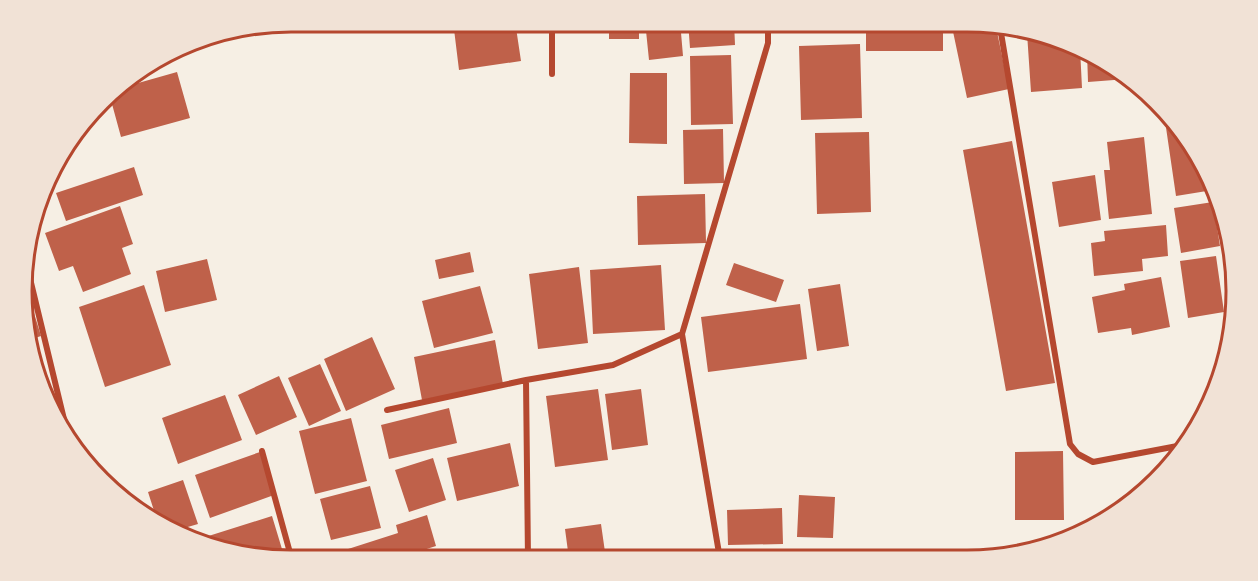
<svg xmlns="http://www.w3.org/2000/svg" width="1258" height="581" font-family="'Sofia Sans Condensed',sans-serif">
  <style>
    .building { fill: #bf614a }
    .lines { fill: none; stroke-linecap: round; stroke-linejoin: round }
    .minor { stroke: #b5482f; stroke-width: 6 }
    .rim { fill: none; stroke: #b5482f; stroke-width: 3 }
  </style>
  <rect width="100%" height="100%" fill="#f6efe4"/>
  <!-- building -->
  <path class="building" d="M453,21H515L521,61L459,70Z
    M609,21H639V39H609Z
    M645,21H680L683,56L649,60Z
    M688,21H734L735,45L690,48Z
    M866,21H943V51H866Z
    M957,21H968L996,27L1009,89L967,98L951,22Z
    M1027,33L1070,41L1080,48L1082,88L1031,92Z
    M860,44L862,118L801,120L799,46Z
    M1087,52L1097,59L1127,79L1088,82Z
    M731,55L733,124L691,125L690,56Z
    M177,72L190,118L121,137L109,93L110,91Z
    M630,73H667V144L629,143Z
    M1163,107L1211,179L1213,190L1176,196Z
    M723,129L724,183L684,184L683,130Z
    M869,132L871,212L817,214L815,133Z
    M1144,137L1152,214L1109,219L1104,170H1110L1107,142Z
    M1012,141L1055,383L1006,391L963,150Z
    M134,167L143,195L66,221L56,193Z
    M1095,175L1101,220L1059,227L1052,182Z
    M705,194L706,243L638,245L637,196Z
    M1213,202L1220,246L1181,253L1174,208Z
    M120,206L133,244L122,248L131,274L83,292L73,266L59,271L45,233Z
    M1166,225L1168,256L1142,259L1143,271L1094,276L1091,243L1105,241L1104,231Z
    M470,252L474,272L439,279L435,260Z
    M1216,256L1224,312L1188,318L1180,261Z
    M207,259L217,300L165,312L156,271Z
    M734,263L784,280L776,302L726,285Z
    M661,265L665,330L593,334L590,270Z
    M579,267L588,343L538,349L529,274Z
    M1161,277L1170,327L1132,335L1131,328L1098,333L1092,297L1125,290L1124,284Z
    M840,284L849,346L817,351L808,289Z
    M144,285L171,365L105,387L79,307Z
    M480,286L493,333L434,348L422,301Z
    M26,287L41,336L26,341Z
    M800,304L807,359L708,372L701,317Z
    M372,337L395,389L346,411L324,359Z
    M495,340L503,384L422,400L414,357Z
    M36,345L54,396L47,399L28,348Z
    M320,364L341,411L309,426L288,378Z
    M279,376L297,417L256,435L238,395Z
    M598,389L608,460L555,467L546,396Z
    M641,389L648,445L612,450L605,394Z
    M225,395L242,440L178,464L162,418Z
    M449,408L457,443L389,459L381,425Z
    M351,418L367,481L315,494L299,431Z
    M510,443L519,486L457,501L447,458Z
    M1063,451L1064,520H1015V452Z
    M260,452L274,495L210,518L195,475Z
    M433,458L446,500L409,512L395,470Z
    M183,480L198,524L174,531L157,520L148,492Z
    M370,486L381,528L331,540L320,499Z
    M799,495L835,497L833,538L797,537Z
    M782,508L783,544L728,545L727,510Z
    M427,515L436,546L411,554L413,560H321L320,558L398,533L396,525Z
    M272,516L285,559L200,542L199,539Z
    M601,524L606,559H569L565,529Z"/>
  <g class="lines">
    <!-- minor -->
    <path class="minor" d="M552,21V74
      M1000,27L1070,444L1078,454L1093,462L1188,444
      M26,262L69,440
      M1232,265L1235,301
      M526,380L528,559
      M387,410L526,380L613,365L682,334
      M262,451L292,560
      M720,559L682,334L768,43V21"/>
  </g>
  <!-- crop -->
  <path d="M0 0H1258V581H0ZM291 32H967A259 259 0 0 1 1226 291V291A259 259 0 0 1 967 550H291A259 259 0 0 1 32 291V291A259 259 0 0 1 291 32Z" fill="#f1e2d6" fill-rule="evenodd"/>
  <path class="rim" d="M291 32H967A259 259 0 0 1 1226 291V291A259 259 0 0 1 967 550H291A259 259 0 0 1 32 291V291A259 259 0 0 1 291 32Z"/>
</svg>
